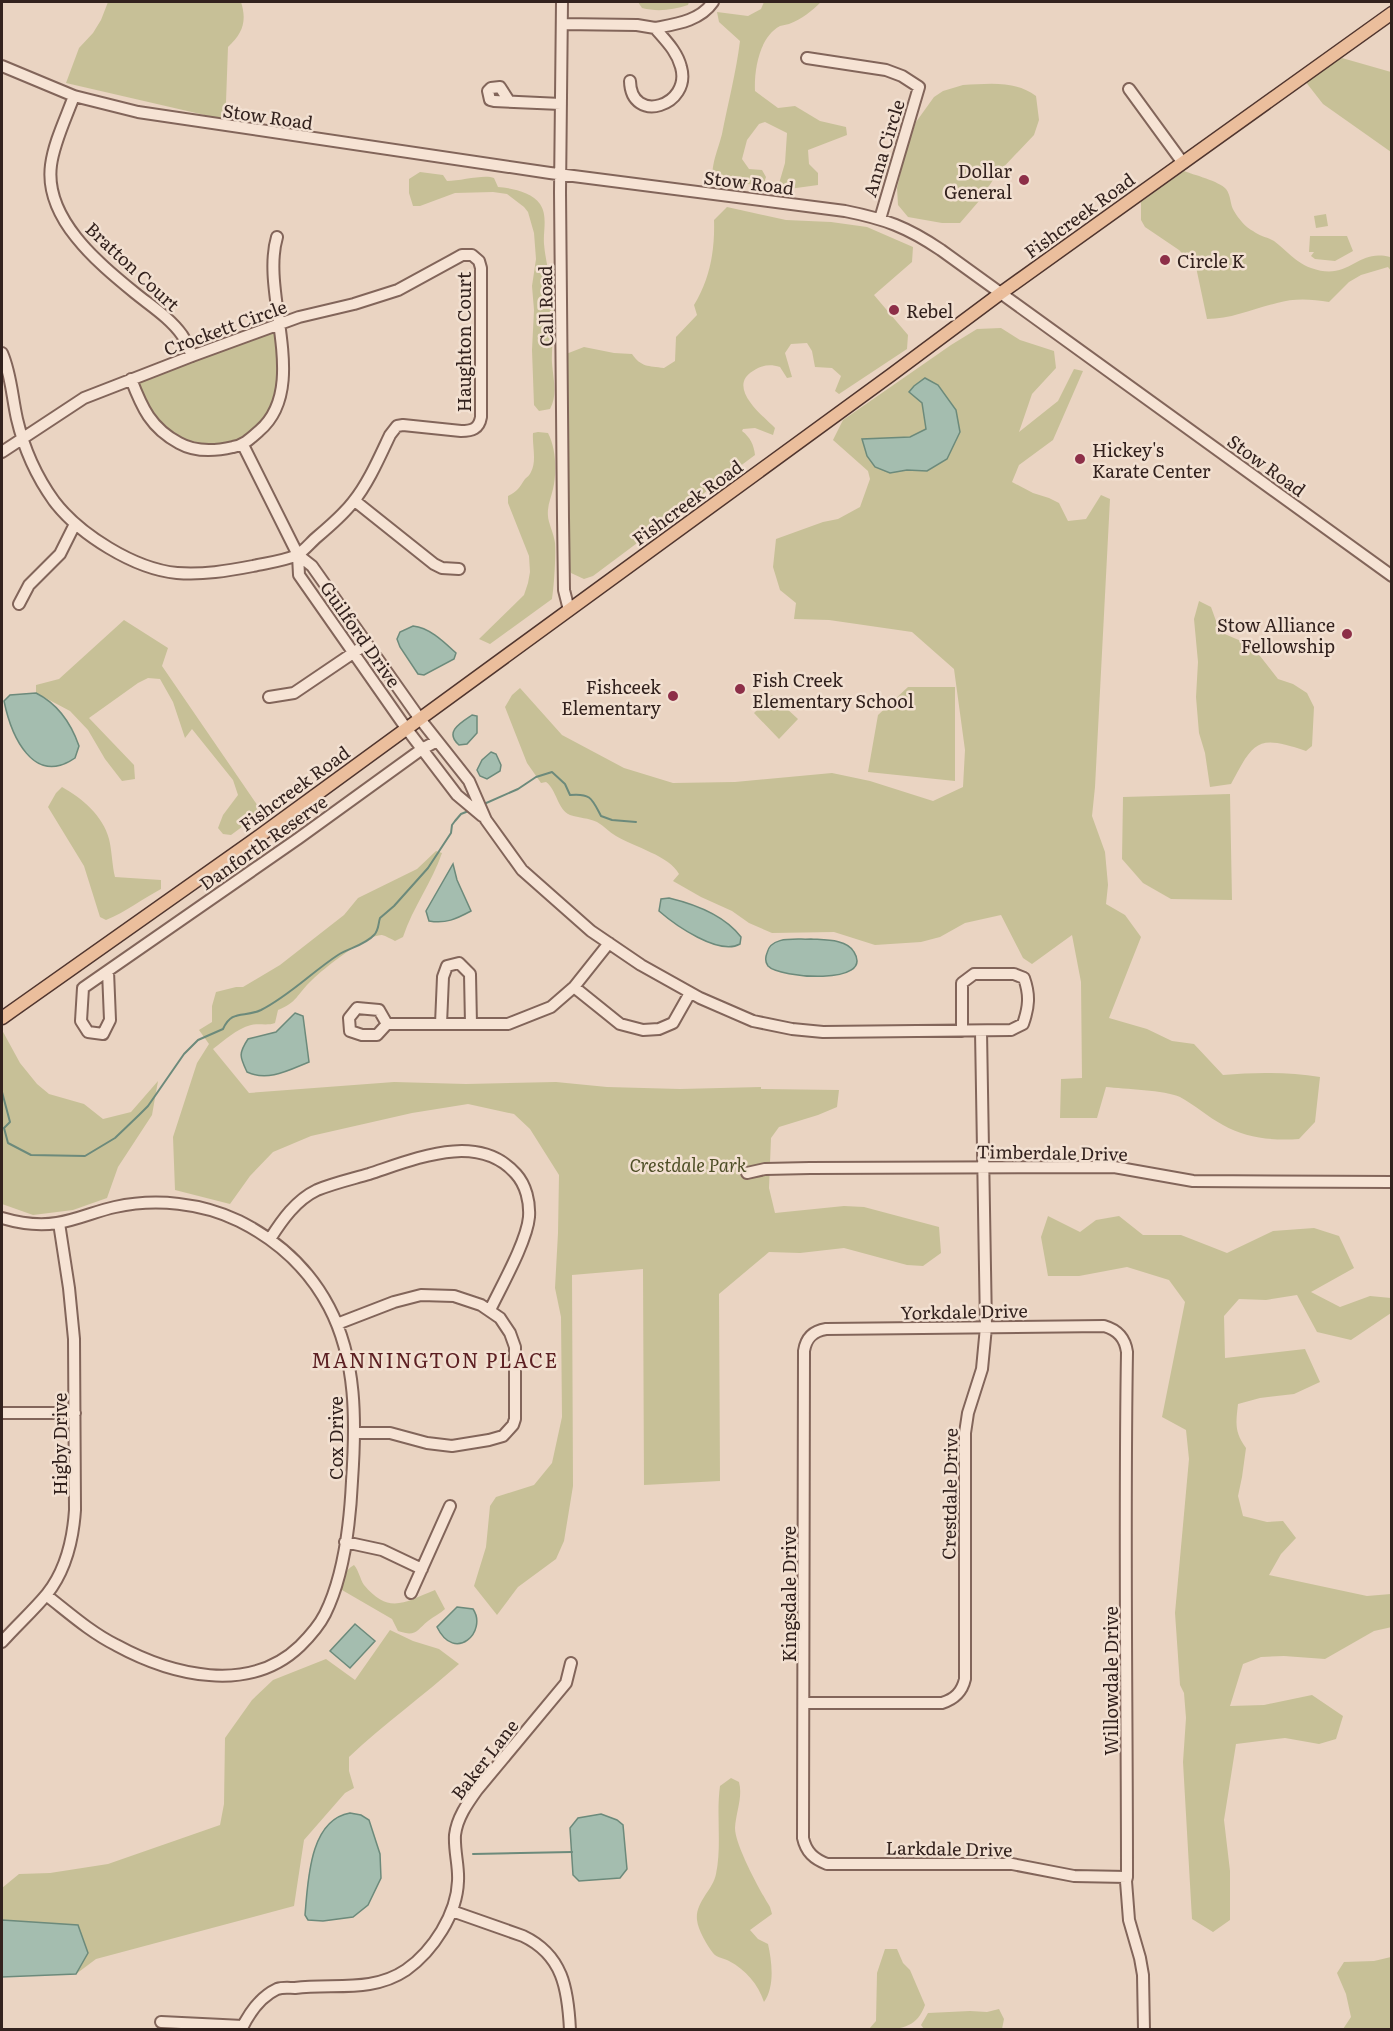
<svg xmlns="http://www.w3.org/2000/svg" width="1393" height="2031" font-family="Literata,serif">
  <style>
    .green { fill: #c7c097 }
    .water { fill: #a4bdaf; stroke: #6c8a7b; stroke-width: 1.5 }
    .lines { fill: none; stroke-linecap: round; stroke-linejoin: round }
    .stream { stroke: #6c8a7b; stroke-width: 2 }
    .minor-casing { stroke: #82655a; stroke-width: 14 }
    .major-casing { stroke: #50352e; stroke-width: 15 }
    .minor { stroke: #f6e3d4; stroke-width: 10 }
    .major { stroke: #ebbe9c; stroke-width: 12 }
    .poi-dot { fill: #8d2f48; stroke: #f2e0d1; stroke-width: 2 }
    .labels { text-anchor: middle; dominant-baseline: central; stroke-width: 5; stroke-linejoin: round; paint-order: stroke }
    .street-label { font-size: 18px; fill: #33221e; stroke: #f2e0d1 }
    .poi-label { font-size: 18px; fill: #33221e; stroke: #f2e0d1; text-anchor: start }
    .park-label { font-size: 18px; font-style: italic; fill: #4e4e26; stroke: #f2e0d1 }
    .neighbourhood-label { font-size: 20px; letter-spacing: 1.5px; fill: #5d2023; stroke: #f2e0d1 }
  </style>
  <rect width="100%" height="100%" fill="#ead4c2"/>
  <!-- green -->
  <path class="green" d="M108,2H241C247,21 243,33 228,47L226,102L222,119L66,83L79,48L93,33L101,20Z
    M638,2H689L688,5C672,10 658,12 642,8Z
    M764,2H821C812,11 802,19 789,24C786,25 783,25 780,26C759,37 754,71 755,91L778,108L795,106L820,121L846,127L847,135L808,150L809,164L818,173V185L789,189L778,187L785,163L787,133L765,122L759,124L747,140L742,159L749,169L762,170L766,177L763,186L712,179C712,161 718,150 722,134C728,103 736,73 740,41L719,22L717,12L748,16L761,9Z
    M1342,58L1391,72V152L1323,104L1305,81Z
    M963,85C988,84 1015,80 1036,96L1039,120L1034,135L997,174L979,201L960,223H942L908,217L898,205L897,188L906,150L916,122L934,97L943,91Z
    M1184,171C1194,175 1219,181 1226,189C1231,195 1230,205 1234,211C1238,218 1246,228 1253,231C1259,236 1267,237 1274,241C1287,251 1295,262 1311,268C1350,282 1356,248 1390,257L1391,250V271L1388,267L1361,275L1349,282L1329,302C1311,299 1294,298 1277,303C1253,309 1231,319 1207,319L1196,267L1179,250L1145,227L1141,220V202Z
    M420,172L443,175L447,181C461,181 484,174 494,178L498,187C511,188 532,192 540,204C548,216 543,231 544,244C546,267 554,289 554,313C555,329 551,347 552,363C553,378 558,395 550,409L539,411L534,405L532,350L534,310L532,286L536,259L534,233L528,212L524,207L507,194L493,192L455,193L420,206H413L409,193V179Z
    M727,207L786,220L831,222L867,227L913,247L912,262L874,295L908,335L907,349L839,394L835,391L841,376L832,368L815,367L812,351L807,343L791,344L785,353L792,377L787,378L780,367C770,364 762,365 753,371C726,387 763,416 775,428L773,435L755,428L743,429L742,431C750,437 754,445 755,455L593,576L584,579L571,573L566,561V354L584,347L614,353L632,354C641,367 648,366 664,368L675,361L676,337L697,315L694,305C710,279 715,250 714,220Z
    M1326,214L1328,226L1316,228L1314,216Z
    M1310,236H1347L1353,251L1335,261L1315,259L1311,256L1314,252H1309Z
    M278,325L283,375L263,428L218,450L166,435L131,379Z
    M1001,328L1020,340L1054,351L1056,368L1032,394L1019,432L1058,401L1074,369L1083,371L1053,440L1019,465L1012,482L1033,493L1049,498L1059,503L1068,521L1086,519L1101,495L1110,499L1095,787L1092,816L1105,852L1108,885L1106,904L1125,915L1141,937L1109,1018L1147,1029L1172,1041L1194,1044L1223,1075C1256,1072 1288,1072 1320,1077L1315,1122L1299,1139C1274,1141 1245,1138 1223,1125C1208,1117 1195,1105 1180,1097C1165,1090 1124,1089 1106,1087L1097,1118H1060L1061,1079L1082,1078L1081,982L1072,935L1032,964L1023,958L1001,915L965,923L940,937L921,942L875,945L834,932L772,933L749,923L732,911L701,897L673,881L679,874C670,856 634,847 616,836C609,832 604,826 597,822C589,818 579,818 570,815C557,809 557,790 546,782L541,783L527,763L505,707L512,695L520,688L562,735L624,768L673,783L735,782L832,773L870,781L933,801L963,787L965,750L954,669L912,632L829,620L794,619L796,603L780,590L773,567L776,539L823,522L838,519L860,507L870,479L868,471L833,440L843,420L951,345L977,329Z
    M538,432L548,433C556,448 557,472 553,489C551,498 547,506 548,516C548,522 554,534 555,543C556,555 554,588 552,599L490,644L479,639L524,595L528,583L530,572L529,556L508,503V496C518,491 519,488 525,479C527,477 530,475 531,472C537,461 532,445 533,433Z
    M1199,601L1211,607L1220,632L1241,641L1260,656L1278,679L1293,684L1307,693L1314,707L1312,746L1306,751C1257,734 1254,741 1231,784L1210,787L1205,753L1199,733L1196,697L1198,662L1194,619Z
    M124,620L168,648L162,666L262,812L231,835L223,834L218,828L223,815L238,795L233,780L192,729L185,738L173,702L160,679L148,678L138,683L89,718L134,765L135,779L122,781L105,759L88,730L70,711L36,693V685L59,679Z
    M908,687H955V781L868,772L878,715Z
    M772,695L798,719L779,739L754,713Z
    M62,787C82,798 103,816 109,839C112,851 112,865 115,877L161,880V889C142,899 126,912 106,920L100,917L84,866L48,807L56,793Z
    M1230,794L1232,900L1171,899L1143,883L1122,859L1123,797Z
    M436,851L442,853C432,882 413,907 403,937L395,941C391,939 386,936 382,935C367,934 323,969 312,980C296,995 298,1002 278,1010L275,1023C267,1026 259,1023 251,1025C236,1029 225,1040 213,1049L249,1093L394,1082L466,1084L556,1082L607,1087L680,1089L761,1087V1089L839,1090L837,1107L818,1115L779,1127L771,1138L769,1188L775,1213L844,1206L864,1207L939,1227L941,1253L923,1266L907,1265L844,1248L800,1253L769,1252L719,1294L720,1481L644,1485L643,1269L572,1275L573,1486L564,1541L556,1559L518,1587L497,1615L474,1586L486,1547L490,1506L496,1497L534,1485L552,1463L562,1417L561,1317L555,1288L558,1233L559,1175L530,1129L514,1114L468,1104L412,1113L311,1136L273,1152L250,1176L230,1204L175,1190L173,1137L197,1063L209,1044L199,1030L212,1022V1006L216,992L236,987H243L280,965L344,915L358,898L417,869Z
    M2,1030L20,1063L37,1084L49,1094L84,1104L103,1119L131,1112L158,1081L152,1115L118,1167L107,1198L73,1210L33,1215L2,1204Z
    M1048,1216L1080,1232L1096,1220L1119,1216L1143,1235H1181L1227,1253L1273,1231L1314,1228L1339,1236L1354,1268L1311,1292L1340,1307L1370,1296L1391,1298V1313L1351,1340L1317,1332L1297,1295L1266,1300L1239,1299L1224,1316L1225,1358L1305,1349L1320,1382L1294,1394L1260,1398L1238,1404C1236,1423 1234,1431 1246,1448L1242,1477L1238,1496L1243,1516L1267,1522L1283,1521L1296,1538L1281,1554L1269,1575L1367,1596L1391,1594L1392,1627L1374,1631L1325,1659L1284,1656L1261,1657L1243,1664L1230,1706L1264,1705L1312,1695L1343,1716L1336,1739L1319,1744L1285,1738L1236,1744L1224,1820L1230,1871V1920L1213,1932L1192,1919L1183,1762L1186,1718L1184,1693L1180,1685L1175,1613L1189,1459L1186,1430L1162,1417L1185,1302L1169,1280L1127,1267L1079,1276H1048L1041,1237Z
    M354,1565C359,1571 360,1579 364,1585C389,1615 405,1602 435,1590L445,1609C440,1614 434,1616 428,1621C416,1631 416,1637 398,1631L392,1619L342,1590C342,1578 344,1571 354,1565Z
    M390,1630L413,1641L439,1649L459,1664C423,1696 384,1724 349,1757V1771L354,1788L345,1793L304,1840L294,1906L96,1959L76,1974L88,1953L2,1920V1888L19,1874L50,1873L108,1864L220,1825L224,1804L225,1738L252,1700L273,1680L326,1659L355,1680Z
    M731,1778L739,1782C743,1797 736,1812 735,1828C735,1845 760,1891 770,1907L772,1914L750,1930L758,1939L768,1944C772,1962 775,1987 764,2002C758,1984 746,1970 729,1961C724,1958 717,1958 713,1953C707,1945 698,1930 697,1920C695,1902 713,1890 716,1874C722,1845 716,1815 720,1786Z
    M885,1949H897L903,1963L910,1970L925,2005C916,2031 895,2030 869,2029L876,2021L877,1973Z
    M1391,1957V2029H1343L1351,2017L1346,1994L1337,1973L1344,1962L1374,1961Z
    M999,2009L1004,2019L1002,2029H924L921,2025L928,2013L970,2011L987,2012Z"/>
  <!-- water -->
  <path class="water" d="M925,378L938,385L956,410L960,432L947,459L927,471L907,470L890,473L875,467L867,456L862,439L910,437L926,429L922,403L909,392L914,386Z
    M413,626C430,628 443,641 456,653L454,659L424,675L418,674L400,647L397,639L400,632Z
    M36,693C58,704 71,723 79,746L75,758C33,787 11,735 4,701L10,695Z
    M472,715L477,716V733L467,744L459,745C444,732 460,723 472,715Z
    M491,752L496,754L501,765L500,771L487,779L480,776L477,770L482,760Z
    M453,864L457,880L471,911C456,919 446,924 429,921L426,911Z
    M669,898C694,904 725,916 741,937L740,944C719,956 675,925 659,911L661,899Z
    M811,939C824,940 847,939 854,952C875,986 779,978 768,966C765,962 765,958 767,953C771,935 797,940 811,939Z
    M295,1013L303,1016L309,1062C289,1070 268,1082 247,1072C240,1057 238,1054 248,1039L276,1032Z
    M457,1607L473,1609C488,1631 455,1664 437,1627Z
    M355,1624L375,1641L350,1668L330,1651Z
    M350,1813L361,1815L369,1820L380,1854L381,1878L368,1905L353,1917L323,1921L308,1920L305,1915C308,1882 309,1820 350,1813Z
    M601,1814L617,1820L623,1825L627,1869L620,1878L579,1881L573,1875L570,1828L578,1818Z
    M2,1920L78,1925L88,1953L76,1974L2,1977Z"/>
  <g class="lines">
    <!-- stream -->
    <path class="stream" d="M484,804L518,789L536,777L552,772L565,784L570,795C591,793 592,799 601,816L612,820L636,822
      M2,1092L10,1122L4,1128L8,1143L31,1155L85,1156L115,1138L139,1115L148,1106L184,1054L198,1040L223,1029C232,1009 244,1018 261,1010C289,996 312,972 338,955C349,948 365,945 374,935C379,930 378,924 380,918L394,906L428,868L451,833L452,825L455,821L461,814L471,810
      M473,1854L572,1852"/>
    <!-- minor casing -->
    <g class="minor-casing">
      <path id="minor" d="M562,2L560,192L563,518L564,590L569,610
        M562,24L637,25L655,28C665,40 677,51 681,67C692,106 631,125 630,81
        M655,28C676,24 700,21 713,2
        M807,58L886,70L902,76L919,87L880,219
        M2,66L74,96L138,112L550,173L845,211C885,219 907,227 941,250L1392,576
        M1129,89L1183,163
        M74,96C66,118 54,142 51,165C44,218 97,262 135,293C151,306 170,318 182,335C186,341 189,349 192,356
        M509,101L500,87L491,88L488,91L490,100L494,101L561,104
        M2,353C11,373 12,397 17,419C24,449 36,476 54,501C79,534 134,569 177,573C203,575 227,571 253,566C266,563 284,561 297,555C304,551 311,542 317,537C330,526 343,515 353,502C368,484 380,456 390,435L397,426L403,425L461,431C472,431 479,429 481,417V268L479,261L472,255H462L398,290L354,304L299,317L192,356L84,398L2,452
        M131,379C142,408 151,428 179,443C195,452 216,451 233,447C244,445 250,439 259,431C311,387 260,294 277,237
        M243,445L298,555L299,575L406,728L457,795L482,816
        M355,501L434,564L442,568L459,569
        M298,555L312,566L420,719L469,781L486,820L522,870L591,931L641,965L700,998L753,1021L792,1029L823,1032L1011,1030L1023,1024C1029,1007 1030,995 1024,978L1014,974H974L962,983V1031
        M19,604L29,585L60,554L75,524
        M269,697L294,693L359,649
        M108,971L110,1020L103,1034L88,1032L81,1021L83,988L299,838L422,749L437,741
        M574,987L620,1024L643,1030L659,1029L673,1023L690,993
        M387,1024L377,1035H362L350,1031L349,1018L357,1008L379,1010L387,1024H508L551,1007L574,987L609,943
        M441,1024L443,977L447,966L459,963L470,974L471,1024
        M747,1173L765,1169L810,1168L1114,1167L1193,1181L1392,1182
        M2,1218C19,1223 39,1226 57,1223C77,1220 96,1211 115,1207C156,1198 202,1203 239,1221C277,1240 309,1269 329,1307C357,1360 356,1423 352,1481C350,1523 344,1576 325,1614C319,1626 310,1636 300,1646C249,1695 171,1675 116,1645C90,1632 68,1612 46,1595
        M270,1239C282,1220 296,1200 317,1190C334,1183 352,1179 369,1174C415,1159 478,1131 516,1174C526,1185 530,1202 529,1217C527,1241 501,1287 490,1310
        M337,1324L394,1302L421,1295L454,1296L481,1305L500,1318L510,1333L515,1347V1419L513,1425L503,1436L489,1440L452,1446L427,1443L390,1433H354
        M2,1413H75
        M345,1542L382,1550L422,1569
        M411,1593L450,1506
        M2,1642C16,1626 33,1611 47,1594C66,1570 73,1540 75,1510L74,1339L69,1288L59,1223
        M804,1703H942C955,1699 962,1692 965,1679V1433L968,1413L982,1369L986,1327L981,1031
        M1127,1877L1074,1876L1012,1864H827C814,1859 806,1852 803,1838L804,1351C806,1338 813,1331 826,1329L1104,1326C1118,1330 1125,1338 1127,1352C1124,1527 1127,1702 1127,1877L1126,1881L1129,1920L1140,1958L1143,1975L1144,2030
        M452,1911L523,1936C563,1955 568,1989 570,2030
        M161,2022L243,2026
        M241,2030C249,2013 260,1997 277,1989C283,1987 289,1988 295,1988C333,1983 372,1993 406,1970C433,1951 457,1914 458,1881C459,1866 454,1851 455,1835C457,1818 467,1804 477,1790L566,1683L571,1663"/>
    </g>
    <!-- major casing -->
    <g class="major-casing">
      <path id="major" d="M2,1018L254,840L891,375L1001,293L1392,13"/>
    </g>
    <!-- minor -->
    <use href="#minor" class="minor"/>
    <!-- major -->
    <use href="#major" class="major"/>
  </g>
  <!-- markers -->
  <g class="poi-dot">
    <circle cx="1024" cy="180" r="6"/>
    <circle cx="1165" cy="260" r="6"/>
    <circle cx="894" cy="310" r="6"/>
    <circle cx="1080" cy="459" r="6"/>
    <circle cx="1347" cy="634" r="6"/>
    <circle cx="740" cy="689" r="6"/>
    <circle cx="673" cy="696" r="6"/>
  </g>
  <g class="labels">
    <!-- street labels -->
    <g class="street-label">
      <text transform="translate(268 116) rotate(8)">Stow Road</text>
      <text transform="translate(883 148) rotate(-73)">Anna Circle</text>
      <text transform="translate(749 182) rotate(7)">Stow Road</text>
      <text transform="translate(1079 215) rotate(-36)">Fishcreek Road</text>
      <text transform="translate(133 266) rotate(43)">Bratton Court</text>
      <text transform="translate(545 306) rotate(-91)">Call Road</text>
      <text transform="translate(225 327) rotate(-20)">Crockett Circle</text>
      <text transform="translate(463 342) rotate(-90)">Haughton Court</text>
      <text transform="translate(1267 465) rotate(36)">Stow Road</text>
      <text transform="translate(687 502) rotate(-36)">Fishcreek Road</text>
      <text transform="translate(361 634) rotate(55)">Guilford Drive</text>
      <text transform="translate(294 788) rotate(-36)">Fishcreek Road</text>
      <text transform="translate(263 842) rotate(-35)">Danforth Reserve</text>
      <text transform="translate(1052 1152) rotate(1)">Timberdale Drive</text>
      <text transform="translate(964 1311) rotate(-1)">Yorkdale Drive</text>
      <text transform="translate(335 1438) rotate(-90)">Cox Drive</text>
      <text transform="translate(59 1444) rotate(-90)">Higby Drive</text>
      <text transform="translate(949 1494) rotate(-89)">Crestdale Drive</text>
      <text transform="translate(788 1594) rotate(-90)">Kingsdale Drive</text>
      <text transform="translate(1110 1681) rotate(-90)">Willowdale Drive</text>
      <text transform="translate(484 1759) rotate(-52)">Baker Lane</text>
      <text transform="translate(949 1848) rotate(1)">Larkdale Drive</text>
    </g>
    <!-- poi labels -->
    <g class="poi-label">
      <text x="1012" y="170" text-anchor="end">Dollar<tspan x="1012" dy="21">General</tspan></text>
      <text x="1177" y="260">Circle K</text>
      <text x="906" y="310">Rebel</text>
      <text x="1092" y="449">Hickey's<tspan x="1092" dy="21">Karate Center</tspan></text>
      <text x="1335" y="624" text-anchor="end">Stow Alliance<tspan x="1335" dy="21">Fellowship</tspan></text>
      <text x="752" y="679">Fish Creek<tspan x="752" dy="21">Elementary School</tspan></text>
      <text x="661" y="686" text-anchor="end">Fishceek<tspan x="661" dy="21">Elementary</tspan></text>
    </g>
    <!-- park labels -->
    <g class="park-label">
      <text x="688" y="1164">Crestdale Park</text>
    </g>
    <!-- neighbourhood labels -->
    <g class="neighbourhood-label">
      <text x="435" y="1359">MANNINGTON PLACE</text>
    </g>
  </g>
  <!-- border -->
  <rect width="1393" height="2031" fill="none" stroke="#33221e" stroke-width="6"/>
</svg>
